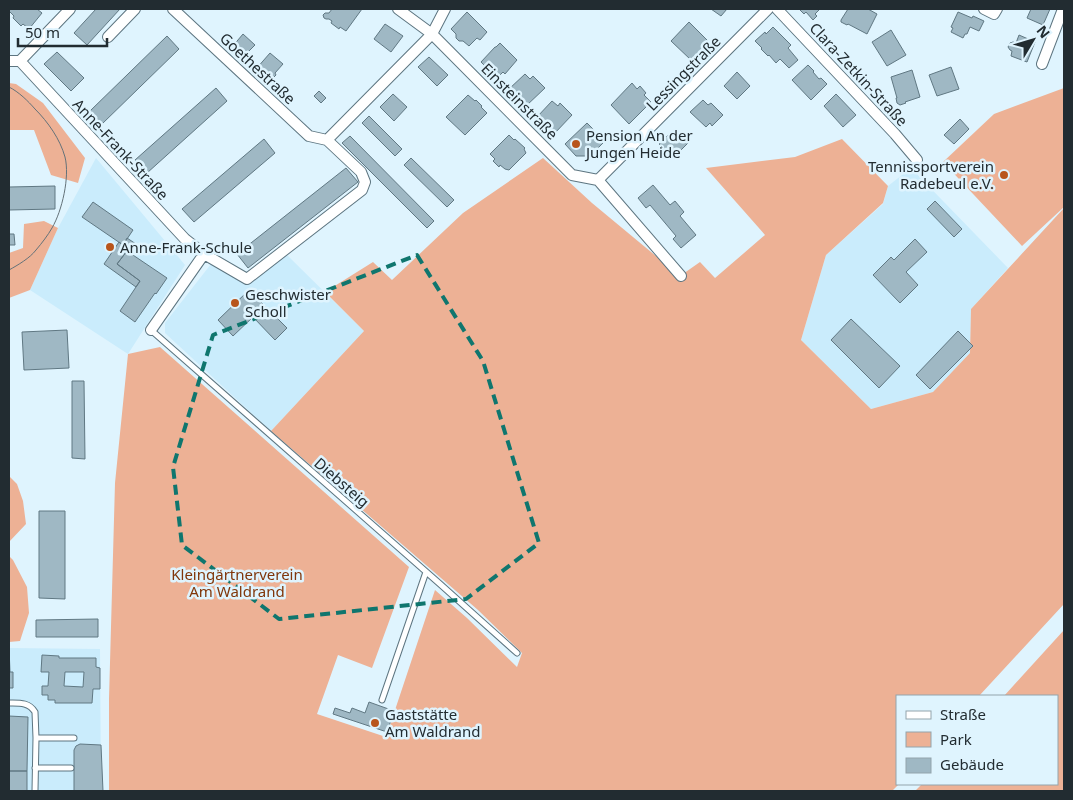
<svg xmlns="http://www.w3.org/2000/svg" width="1073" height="800" font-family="'Noto Sans',sans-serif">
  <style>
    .built { fill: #caecfc }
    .green { fill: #edb195 }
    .building { fill: #9fb8c4; stroke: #607883; fill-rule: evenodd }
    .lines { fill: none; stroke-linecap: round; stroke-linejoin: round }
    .service-casing { stroke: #5d7580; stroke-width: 7 }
    .minor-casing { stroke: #5d7580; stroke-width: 12 }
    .service { stroke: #fff; stroke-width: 5 }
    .minor { stroke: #fff; stroke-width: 10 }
    .tram { stroke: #647279; stroke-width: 1 }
    .marked { fill: none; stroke: #0f766e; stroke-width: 4; stroke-dasharray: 10 6; stroke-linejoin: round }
    .poi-dot { fill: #b8551c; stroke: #dff4fe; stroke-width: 2 }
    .labels { text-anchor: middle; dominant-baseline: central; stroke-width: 5; stroke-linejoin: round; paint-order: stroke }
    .street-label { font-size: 15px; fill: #222c31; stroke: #dff4fe }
    .poi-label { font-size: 15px; fill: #222c31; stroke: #dff4fe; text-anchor: start }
    .park-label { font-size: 15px; fill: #80360a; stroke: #dff4fe }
  </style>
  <rect width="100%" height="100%" fill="#dff4fe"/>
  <!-- built -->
  <path class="built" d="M96,158L185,265L128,354L30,290L58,228Z
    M911,168L1008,268L971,309L970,353L933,392L871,409L801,340L826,255L883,204L888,186Z
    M287,255L364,331L271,431L165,333V323L211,264L246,283Z
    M9,648L100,649L101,791H9Z"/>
  <!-- green -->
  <path class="green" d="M9,83L16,84L43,103L85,158L78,183L51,175L34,130H9Z
    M1064,88V207L1022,246L943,162L994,114Z
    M842,139L888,186L883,203L826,255L801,340L871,409L933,392L970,353L971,309L1064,208V604L979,696H897V784H899L892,791H109V699L115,483L128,354L160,347L409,567L372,668L338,655L317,714L386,737L435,590L467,618L517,667L522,653L478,610L271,431L364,331L325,292L373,262L392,280L463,213L543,158L592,203L680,276L700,262L715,278L765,235L706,168L795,157Z
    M44,221L58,228L30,290L9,298V253L23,248L24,224Z
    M9,476L17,484L23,501L26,524L9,542Z
    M9,556L13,560L27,587L29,613L20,641L9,642Z
    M1064,630V791H915L922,784H1057V696H1004Z"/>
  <!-- building -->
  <path class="building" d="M10,9H37L42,13L29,29L23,24L21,26L13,18L14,16L9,11Z
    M96,9H120L87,45L74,33Z
    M332,9H362L346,31L340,27L339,29L331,23L332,21L329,19H326L324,18L323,15L325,13H329Z
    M711,9H727L721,16Z
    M799,9H820L815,14L817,16L813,20L806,12L804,14Z
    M848,9H868L877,14L867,34L848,24L847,25L841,22V20Z
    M1031,9H1050L1043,25L1027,18Z
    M467,12L487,32L480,40L477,38L469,46L463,41H459L456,38V34L451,29Z
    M958,12L972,18L973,16L984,21L979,31L970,27L967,34H965L963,38L951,32L953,28L951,27Z
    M689,22L709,42L691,60L671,41Z
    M385,24L403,36L391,52L374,39Z
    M773,27L791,45L788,48L798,60L789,68L780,59L776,63L769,55L768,56L761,49L762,48L755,41L765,32L766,34Z
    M891,30L906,55L887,66L872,42Z
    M243,34L255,45L243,57L232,47Z
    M1019,35L1035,42L1027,62L1011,56L1012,51L1010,50L1008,47L1010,43L1013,42L1016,43Z
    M167,36L179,49L102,124L90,111Z
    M500,43L517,60L505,74L503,72L497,78L481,62L495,47H496Z
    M57,52L84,78L71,91L44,64Z
    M270,53L283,64L275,73L276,75L272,79L271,77L268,80L256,69Z
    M429,57L448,75L437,86L418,67Z
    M808,65L814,71L813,72L819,79L821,78L827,84L811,100L792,80Z
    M951,67L959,89L937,96L929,75Z
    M912,70L920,97L905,102L906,103L900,105L897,103L896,98H897L891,77Z
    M737,72L750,86L737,99L724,86Z
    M525,74L530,79L533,76L545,88L526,106L509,89Z
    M632,83L637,89L640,86L646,93L644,95L651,102L629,124L611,105Z
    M216,88L227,101L147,173L135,160Z
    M319,91L326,98L321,103L314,96Z
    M393,94L407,107L394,121L380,107Z
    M836,94L856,115L843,127L824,106Z
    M468,95L475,101L476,100L482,106L481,107L487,113L465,135L446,117Z
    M703,100L708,105L711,103L723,115L712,126L710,123L706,127L690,112Z
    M552,101L558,106L560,103L572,115L554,134L537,117Z
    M369,116L402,149L395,156L362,123Z
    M960,119L969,129L954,144L944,135Z
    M587,123L598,134L596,136L603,143L590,156H576L565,144Z
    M672,131L676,135L679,132L689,142L673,158L659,144Z
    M509,135L514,140L515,139L525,148L524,149L526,153L509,170L505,169L500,165L499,167L493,161L495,159L490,154Z
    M350,136L434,221L427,228L342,143Z
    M264,139L275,153L194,222L182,209Z
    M411,158L454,200L447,207L404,165Z
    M346,168L358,182L248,268L237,254Z
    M653,185L670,205L675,201L684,212L680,216L696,235L681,248L673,239L676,236L650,205L646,208L638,198Z
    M55,186V209L9,210V187Z
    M935,201L962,229L954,237L927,209Z
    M93,202L133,230L123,245L82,217Z
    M9,234H14L15,245H9Z
    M127,238L136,244L130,253L127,251L117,264L140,281L136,287L104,264L119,242L123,245Z
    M915,239L927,252L906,272L918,285L900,303L873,275L891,257L894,260Z
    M127,251L167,278L156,294L155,293L135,322L120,311L140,281L117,264Z
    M249,290L287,328L275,340L253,317L233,336L218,320Z
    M851,319L900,366L879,388L831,340Z
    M67,330L69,368L24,370L22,332Z
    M958,331L973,346L930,389L916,375Z
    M72,381H84L85,459L72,458Z
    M39,511H65V599L39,598Z
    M98,619V637H36V620Z
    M9,648L10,672H13V688H9Z
    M42,655L59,656V658H96V667L100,668V689H93L92,703H55V700H48V695H42V686H48L49,672H41ZM65,672H84L83,687L64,686Z
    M369,702L394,711L387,732L333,714L335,708L350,713L352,708L365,713Z
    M9,716L28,717L27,771H9Z
    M80,744L101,745L103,791H74V750L76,746Z
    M9,771H27V791H9Z"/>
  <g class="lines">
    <!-- service casing -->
    <g class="service-casing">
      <path id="service" d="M151,330L440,584L517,653
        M382,700L426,572
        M9,703C19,703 29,702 35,712L36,738L35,791
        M36,738H74
        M35,768H71"/>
    </g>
    <!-- minor casing -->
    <g class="minor-casing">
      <path id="minor" d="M398,9L432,34L572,175L598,180L681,276
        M777,9L895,134L917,160
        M984,9L994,14L997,9
        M108,37L135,9
        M9,61H20L70,9
        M20,61L185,239L204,254L247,279L362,190L365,182L361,172L327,140L309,136L173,9
        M1042,64L1063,9
        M327,140L432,34L445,9
        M598,180L768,9
        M151,330L204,254"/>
    </g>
    <!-- service -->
    <use href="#service" class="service"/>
    <!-- minor -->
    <use href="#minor" class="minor"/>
    <!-- tram -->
    <path class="tram" d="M9,87C19,92 28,101 35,109C48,122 60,139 65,157C70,177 62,211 52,228C48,235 42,243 36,250C30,258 18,265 9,270"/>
  </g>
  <!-- marked area -->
  <path class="marked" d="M417,255L483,361L539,543L466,599L279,619L182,545L173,467L213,335Z"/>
  <!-- markers -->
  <g class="poi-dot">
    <circle cx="576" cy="144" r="5"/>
    <circle cx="1004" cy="175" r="5"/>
    <circle cx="110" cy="247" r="5"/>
    <circle cx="235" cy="303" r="5"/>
    <circle cx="375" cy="723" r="5"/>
  </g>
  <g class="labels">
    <!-- street labels -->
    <g class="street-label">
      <text transform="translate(258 68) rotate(43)">Goethestraße</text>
      <text transform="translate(683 73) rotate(-45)">Lessingstraße</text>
      <text transform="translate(859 74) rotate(47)">Clara-Zetkin-Straße</text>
      <text transform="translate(520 101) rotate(45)">Einsteinstraße</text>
      <text transform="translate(121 149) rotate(47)">Anne-Frank-Straße</text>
      <text transform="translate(342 482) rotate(41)">Diebsteig</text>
    </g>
    <!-- poi labels -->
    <g class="poi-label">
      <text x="586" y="135">Pension An der<tspan x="586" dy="17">Jungen Heide</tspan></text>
      <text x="994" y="166" text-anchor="end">Tennissportverein<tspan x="994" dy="17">Radebeul e.V.</tspan></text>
      <text x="120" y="247">Anne-Frank-Schule</text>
      <text x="245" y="294">Geschwister<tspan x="245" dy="17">Scholl</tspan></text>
      <text x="385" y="714">Gaststätte<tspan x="385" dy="17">Am Waldrand</tspan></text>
    </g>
    <!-- park labels -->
    <g class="park-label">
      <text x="237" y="574">Kleingärtnerverein<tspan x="237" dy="17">Am Waldrand</tspan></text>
    </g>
  </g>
  <!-- border -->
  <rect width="1073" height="800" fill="none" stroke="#222c31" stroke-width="20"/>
  <!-- legend -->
  <rect x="896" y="695" width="162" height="90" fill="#dff4fe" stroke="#93a4ac"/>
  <rect x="906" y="711" width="25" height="8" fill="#ffffff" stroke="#93a4ac"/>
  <text x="940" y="720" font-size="15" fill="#222c31">Straße</text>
  <rect x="906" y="732" width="25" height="15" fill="#edb195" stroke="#93a4ac"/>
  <text x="940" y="745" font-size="15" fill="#222c31">Park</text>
  <rect x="906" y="758" width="25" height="15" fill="#9fb8c4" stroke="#93a4ac"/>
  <text x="940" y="770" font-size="15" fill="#222c31">Gebäude</text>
  <!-- north arrow -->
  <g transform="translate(1033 40) rotate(52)" stroke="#dff4fe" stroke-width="4" paint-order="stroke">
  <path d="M0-4L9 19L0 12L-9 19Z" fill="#222c31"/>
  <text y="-8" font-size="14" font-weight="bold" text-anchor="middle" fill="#222c31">N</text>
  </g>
  <!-- scale -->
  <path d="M18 38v8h89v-8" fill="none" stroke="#222c31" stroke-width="2.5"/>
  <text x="25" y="38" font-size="15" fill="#222c31" stroke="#dff4fe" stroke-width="4" paint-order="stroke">50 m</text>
</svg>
